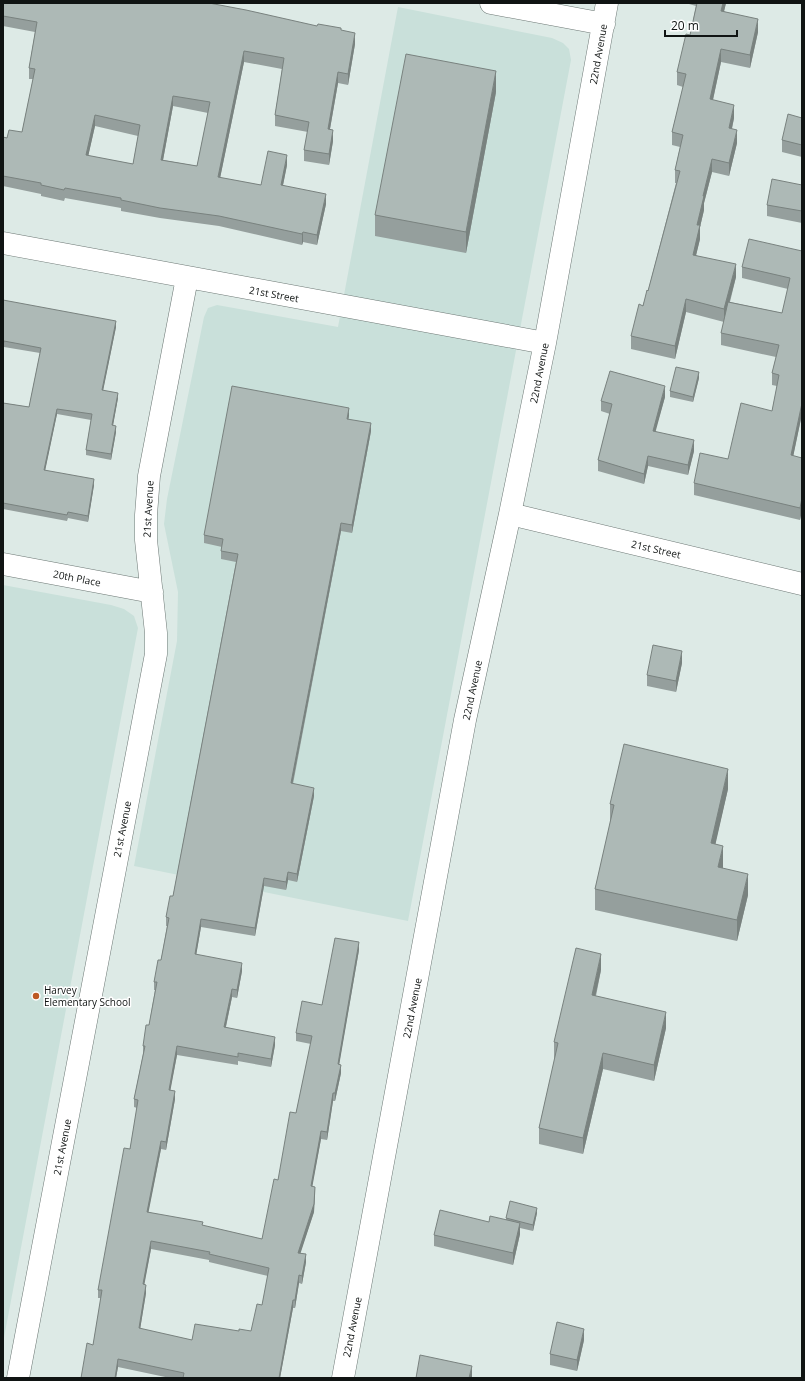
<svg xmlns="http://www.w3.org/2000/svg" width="805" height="1381" font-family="'Open Sans',sans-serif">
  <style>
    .built { fill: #c9e0da }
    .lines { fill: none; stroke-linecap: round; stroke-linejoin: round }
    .minor-casing { stroke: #6d7875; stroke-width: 23 }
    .minor { stroke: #fff; stroke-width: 22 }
    .wall { fill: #959f9d; fill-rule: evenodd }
    .shaded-wall { fill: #79827f }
    .building { fill: #adb9b6; stroke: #79827f; fill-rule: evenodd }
    .poi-dot { fill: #bd5923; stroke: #fff; stroke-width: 1.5 }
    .labels { text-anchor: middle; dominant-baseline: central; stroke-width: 3; stroke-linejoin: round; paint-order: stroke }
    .street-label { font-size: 10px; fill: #101413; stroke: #fff }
    .poi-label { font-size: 10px; fill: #101413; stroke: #fff; text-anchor: start }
  </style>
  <rect width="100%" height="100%" fill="#ddeae6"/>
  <!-- built -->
  <path class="built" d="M398,7L552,38L563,43L569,49L571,60L408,921L134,866L177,641L178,592L164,524L167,499L204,317L208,308L217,305L338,327Z
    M3,585L111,605L124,609L134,616L138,628L3,1343Z"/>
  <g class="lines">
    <!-- minor casing -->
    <g class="minor-casing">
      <path id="minor" d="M491,3L604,24
        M3,243L545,343
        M510,514L802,584
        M3,564L152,592
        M18,1378L156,654V633L146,540V515L149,476L187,278
        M343,1378L465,720L510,514L545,343L607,3"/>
    </g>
    <!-- minor -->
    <use href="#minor" class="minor"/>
  </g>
  <!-- wall -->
  <path class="wall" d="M3,3L317,26L341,31L355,44L348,85L338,83L330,129L333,141L329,165L304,161V150L308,132L275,126V115L282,69L244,62L220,178L261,185L287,165L283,185L326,204L317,245L303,242L302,245L219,226L160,218L121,211V208L65,198L64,201L41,196V194L3,186V137L7,138L22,132L33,79H29V68L35,32L3,26ZM173,106L208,113L197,166L163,160ZM95,126L138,136L133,164L88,156Z
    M689,3H726L724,11L758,32L750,68L721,62L713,100L734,118L732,129L737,143L729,176L712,172L704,203V210L700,227V239L696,255L736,277L730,302L782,313L788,289L742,278V267L802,251V250V414L793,456L802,458V510L800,520L694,495V483L728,459L772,411L777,386L772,385V373L776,357L721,345V333L724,322L686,312L675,359L631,349V336L648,291L676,183H675V170L680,147L672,145V132L683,87L677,85V72L690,35L696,6L689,4Z
    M496,92L466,253L375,236V215Z
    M802,118V157L782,152V140Z
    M802,185V223L767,216V205Z
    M3,300L116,327L103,390L118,398L113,425L116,432L111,460L86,455V450L91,420L57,414L45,470L94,485L88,522L68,518L67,521L3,509V403L29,407L40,353L4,347L3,352Z
    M699,378L693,402L670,397V391Z
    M665,397L655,431L694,451L688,475L648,466L644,484L598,471V460L610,414L601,411V401Z
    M349,416L348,419L371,431L352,533L341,531L293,784L314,796L297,882L288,880L286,890L264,886L255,936L201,927L196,955L242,971L237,998L232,997L226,1027L275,1045L271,1067L238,1061V1065L177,1055L170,1090L175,1099L166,1150L161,1149L148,1212L203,1226L262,1239L296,1113L311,1044L296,1041V1033L322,1005L359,950L339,1064L341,1073L335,1101H333L327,1140L321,1139L312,1186L315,1195L314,1212L300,1253L306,1262L302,1284L299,1283L295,1308H293L280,1378H170L118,1367L116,1378H81L93,1345L101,1298H98V1290L130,1149L137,1108L134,1107V1099L143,1054V1046L149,1025L155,990H154V982L161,960L167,926H166V917L173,896L236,562L221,559V551L222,547L204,543V535ZM151,1249L209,1260V1262L268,1276L262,1305L251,1331H239L192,1340L140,1329L146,1293L144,1284Z
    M682,663L676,692L647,686V675Z
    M728,789L715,844L723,867L722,868L748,895L737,941L595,910V889L610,825V804Z
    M601,970L596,996L666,1028L654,1081L603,1069L583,1154L539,1144V1128L555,1058H554V1042Z
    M537,1213L533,1231L520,1228V1234L513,1265L434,1246V1235L506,1220V1218Z
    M584,1340L577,1371L550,1365V1354Z"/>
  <!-- shaded-wall -->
  <path class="shaded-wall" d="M723,3H726L721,24V11Z
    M758,19V32L750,68V55Z
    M355,33V44L348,85V74Z
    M721,49V62L710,113V99Z
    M244,51V62L218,188V177Z
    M496,71V92L466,253V232Z
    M338,72V83L328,140V129Z
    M173,96V106L161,171V160Z
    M734,105V118L729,141V128Z
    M95,115V126L86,166V155Z
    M333,130V141L329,165V154Z
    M737,130V143L729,176V163Z
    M287,155V165L281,195V185Z
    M712,159V172L704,203V210L700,227V239L693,268V255L697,225L703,196Z
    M326,194V204L317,245V235Z
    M303,232V242L302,245V234Z
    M736,264V277L724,322V309Z
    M686,299V312L675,359V346Z
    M116,321V327L102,396V390Z
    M699,372V378L693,402V397Z
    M665,386V397L653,441V431Z
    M118,393V398L112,431V425Z
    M802,403V414L791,467V455Z
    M349,408V416L347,427V419Z
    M57,409V414L44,476V470Z
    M371,423V431L352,533V525Z
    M116,426V432L111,460V454Z
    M694,440V451L688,475V465Z
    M648,456V466L644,484V474Z
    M94,479V485L88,522V516Z
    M802,498V510L800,520V508Z
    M341,523V531L291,791V783Z
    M682,651V663L676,692V681Z
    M728,769V789L711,864V843Z
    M314,788V796L297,882V874Z
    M723,846V867L718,888V867Z
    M288,872V880L286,890V882Z
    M748,874V895L737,941V920Z
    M264,878V886L255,936V928Z
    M201,919V927L195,962V954Z
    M359,942V950L339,1066L338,1064L339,1058Z
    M601,954V970L592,1011V995Z
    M242,963V971L237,998V990Z
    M232,989V997L224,1035V1027Z
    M666,1012V1028L654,1081V1065Z
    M275,1037V1045L271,1067V1059Z
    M177,1046V1055L169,1098V1090Z
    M603,1053V1069L583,1154V1138Z
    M341,1065V1073L335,1101V1093Z
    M175,1091V1099L166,1150V1142Z
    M333,1093V1101L327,1140V1132Z
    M321,1131V1139L311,1194V1186Z
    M161,1141V1149L147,1220V1212Z
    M315,1187L314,1212L298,1261V1253Z
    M537,1208V1213L533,1231V1225Z
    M520,1223V1234L513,1265V1253Z
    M151,1241V1249L143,1292V1284Z
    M306,1254V1262L302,1284V1276Z
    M299,1275V1283L295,1308V1300Z
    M146,1285V1293L139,1336V1328Z
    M293,1300V1308L280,1378H279Z
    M584,1329V1340L577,1371V1360Z
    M118,1359V1367L116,1378H115Z
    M472,1366V1378H469Z"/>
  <!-- building -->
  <path class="building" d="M3,3H209L246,10L317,26L318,24L341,28V30L355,33L348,74L338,72L328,129L333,130L329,154L304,150L309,122L275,115L284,58L244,51L218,177L261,185L268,151L287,155L281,185L326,194L317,235L303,232L302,234L219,216L160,208L121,200V198L65,188L64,190L41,185V183L3,176V137L7,138L9,130L22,132L35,69L29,68L37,22L3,16ZM173,96L210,102L197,166L161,160ZM95,115L140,125L133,164L86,155Z
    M697,3H723L721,11L758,19L750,55L721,49L710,99L734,105L729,128L737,130L729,163L712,159L703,196H704L697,225H700L693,255L736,264L724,309L686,299L675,346L631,336L639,304L643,306L647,290L648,291L680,171L675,170L683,135L672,132L686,74L677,72L686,34L690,35Z
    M406,54L496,71L466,232L375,215Z
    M788,114L802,118V145L782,140Z
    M772,179L802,185V211L767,205Z
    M749,239L802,251V250V403L791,455L802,458V498L800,508L694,483L700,453L728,459L741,403L772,411L779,375L772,373L779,345L721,333L728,302L782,313L790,278L742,267Z
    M3,300L116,321L102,390L118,393L112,425L116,426L111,454L86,450L92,414L57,409L44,470L94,479L88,516L68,512L67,515L3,503V403L29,407L41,348L4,341L3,346Z
    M676,367L699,372L693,397L670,391Z
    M610,371L665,386L653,431L694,440L688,465L648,456L644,474L598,460L612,404L601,401Z
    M232,386L349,408L347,419L371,423L352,525L341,523L291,783L314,788L297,874L288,872L286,882L264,878L255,928L201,919L195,954L242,963L237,990L232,989L224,1027L275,1037L271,1059L238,1053V1057L177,1046L169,1090L175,1091L166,1142L161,1141L147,1212L203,1222L202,1225L262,1239L274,1179L278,1180L290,1112L296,1113L312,1036L296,1033L302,1001L322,1005L335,938L359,942L339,1058L338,1064L341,1065L335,1093H333L327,1132L321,1131L311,1186L315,1187L314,1204L298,1253L306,1254L302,1276L299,1275L295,1300H293L279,1378H183L184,1373L118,1359L115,1378H81L87,1343L93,1345L102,1290H98L124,1148L130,1149L138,1100L134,1099L145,1046H143L146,1025H149L157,982H154L158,960H161L169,918L166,917L170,896H173L238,554L221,551L223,539L204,535ZM151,1241L210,1252L209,1254L269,1268L262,1305L257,1304L251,1331L239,1329V1331L195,1324L192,1340L139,1328L146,1285L143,1284Z
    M653,645L682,651L676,681L647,675Z
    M624,744L728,769L711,843L723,846L718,867L748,874L737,920L595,889L614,805L610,804Z
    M576,948L601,954L592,995L666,1012L654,1065L603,1053L583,1138L539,1128L558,1043L554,1042Z
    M510,1201L537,1208L533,1225L506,1218Z
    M440,1210L489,1222L490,1216L520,1223L513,1253L434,1235Z
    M557,1322L584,1329L577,1360L550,1354Z
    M420,1355L472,1366L469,1378H416Z"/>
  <!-- markers -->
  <circle class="poi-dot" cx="36" cy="996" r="4"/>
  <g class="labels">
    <!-- street labels -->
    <g class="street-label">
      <text transform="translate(598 54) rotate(-80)">22nd Avenue</text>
      <text transform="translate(274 294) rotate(10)">21st Street</text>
      <text transform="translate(539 373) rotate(-79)">22nd Avenue</text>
      <text transform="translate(148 509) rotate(-87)">21st Avenue</text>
      <text transform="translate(656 549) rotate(13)">21st Street</text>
      <text transform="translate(77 578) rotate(11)">20th Place</text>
      <text transform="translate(472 690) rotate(-78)">22nd Avenue</text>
      <text transform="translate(122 829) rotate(-79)">21st Avenue</text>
      <text transform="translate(412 1008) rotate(-79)">22nd Avenue</text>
      <text transform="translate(62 1147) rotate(-79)">21st Avenue</text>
      <text transform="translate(352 1327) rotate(-79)">22nd Avenue</text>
    </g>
    <!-- poi labels -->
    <g class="poi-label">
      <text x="44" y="990">Harvey<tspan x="44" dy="12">Elementary School</tspan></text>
    </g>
  </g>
  <!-- border -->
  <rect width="805" height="1381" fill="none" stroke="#101413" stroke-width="8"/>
  <!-- scale -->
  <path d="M665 30v6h72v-6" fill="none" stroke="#101413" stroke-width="2"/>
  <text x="671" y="30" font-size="12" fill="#101413" stroke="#ffffff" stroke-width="3" paint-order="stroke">20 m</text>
</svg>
